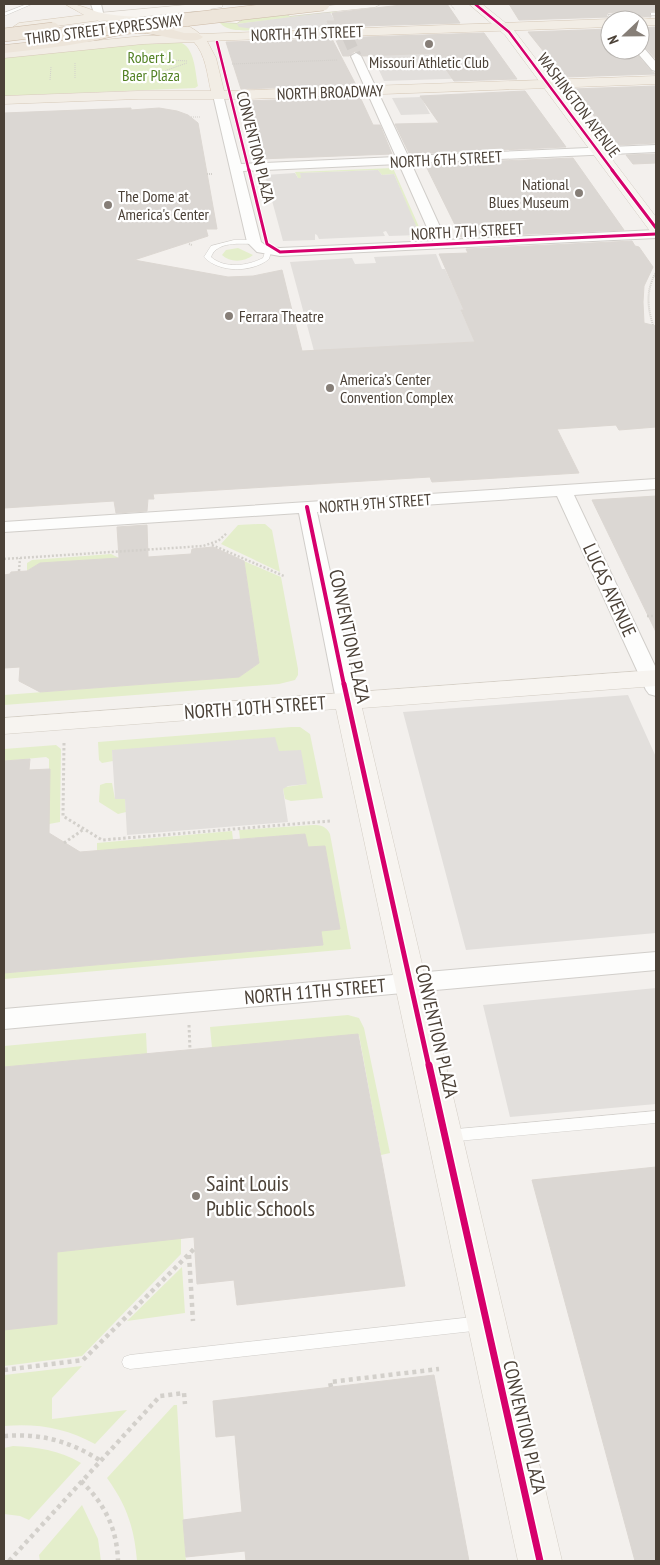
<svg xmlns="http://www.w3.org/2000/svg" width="660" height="1565" font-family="'PT Sans Narrow',sans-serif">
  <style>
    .green { fill: #e4eecb }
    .parking { fill: #e2dfdc }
    .building { fill: #dbd7d3; stroke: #dcd7d2 }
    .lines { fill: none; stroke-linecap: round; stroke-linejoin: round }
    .street-tunnel { stroke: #d1cdc9; stroke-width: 11; stroke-dasharray: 11 5.5; stroke-linecap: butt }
    .lane-casing { stroke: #d1ceca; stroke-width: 1 }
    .street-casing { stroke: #d1ceca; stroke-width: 2 }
    .secondary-casing { stroke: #d4cec5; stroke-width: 1 }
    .primary-casing { stroke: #d7cab9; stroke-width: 1 }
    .highway-casing { stroke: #ccbaa7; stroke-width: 1 }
    .path-far4 { stroke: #d3d0cb; stroke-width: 1; stroke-dasharray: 1 1; stroke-linecap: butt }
    .path-far3 { stroke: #d3d0cb; stroke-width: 2; stroke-dasharray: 1 1; stroke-linecap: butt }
    .path-far2 { stroke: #d3d0cb; stroke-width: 2.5; stroke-dasharray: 2 2; stroke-linecap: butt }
    .path-far1 { stroke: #d3d0cb; stroke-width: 3; stroke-dasharray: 2.5 2.5; stroke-linecap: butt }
    .path { stroke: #d3d0cb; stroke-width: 4.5; stroke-dasharray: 4 4; stroke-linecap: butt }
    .lane { fill: #fdfdfc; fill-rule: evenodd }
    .street { fill: #fdfdfc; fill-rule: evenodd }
    .secondary { fill: #f7f4f0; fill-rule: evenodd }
    .primary { fill: #f2ede5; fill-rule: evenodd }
    .highway { fill: #ede5da; fill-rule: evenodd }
    .highway-bridge-casing { stroke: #ccbaa7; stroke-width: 14; stroke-linecap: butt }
    .highway-bridge { stroke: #ede5da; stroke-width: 13 }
    .cycleway-far4-casing { stroke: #fff; stroke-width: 4 }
    .cycleway-far3-casing { stroke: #fff; stroke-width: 5 }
    .cycleway-far2-casing { stroke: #fff; stroke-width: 6 }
    .cycleway-far1-casing { stroke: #fff; stroke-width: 8 }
    .cycleway-casing { stroke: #fff; stroke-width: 10 }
    .cycleway-far4 { stroke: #d6006c; stroke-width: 2.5 }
    .cycleway-far3 { stroke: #d6006c; stroke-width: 3 }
    .cycleway-far2 { stroke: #d6006c; stroke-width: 4 }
    .cycleway-far1 { stroke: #d6006c; stroke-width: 5 }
    .cycleway { stroke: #d6006c; stroke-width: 7 }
    .poi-dot { fill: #867e77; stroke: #fff; stroke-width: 2 }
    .labels { text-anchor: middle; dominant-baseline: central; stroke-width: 4.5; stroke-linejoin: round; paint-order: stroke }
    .far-street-label { font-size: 16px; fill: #4b4137; stroke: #fff }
    .far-park-label { font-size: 16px; fill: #538225; stroke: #fff }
    .far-poi-label { font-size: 16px; fill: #4b4137; stroke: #fff; text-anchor: start }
    .street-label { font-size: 19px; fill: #4b4137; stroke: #fff }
    .near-poi-label { font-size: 22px; fill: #4b4137; stroke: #fff; text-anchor: start }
  </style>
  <rect width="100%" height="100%" fill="#f3f0ed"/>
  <!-- green -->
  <path class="green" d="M335,10L337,12L237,24L261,30C249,30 228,33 220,23V22Z
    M179,42C195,46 195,72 198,86L195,88L4,96V57L98,46Z
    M393,168L423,236L407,237L419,235L394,174L382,175L378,170L300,173L302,178H298L295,172Z
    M238,248L253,255C245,262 230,263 222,255L226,250Z
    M258,524H265L272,530L280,572L221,544L238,525Z
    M111,554L119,558L40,563L27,571V563L32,560Z
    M244,561L281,577L298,669V675L295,680L279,684L4,705V695L239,677L259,663Z
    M291,727H300L310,734L323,798L291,801L285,799L283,789L285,787L307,784L277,749L112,750L113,761L102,763L99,760L98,742Z
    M56,745L61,749L60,822L49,824V759L46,757L4,761V749Z
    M106,783H112L115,799L125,798L126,812L118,814L99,802L100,785Z
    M313,825C321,825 326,826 330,834L351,949L4,979V973L323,945L321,931L340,929L325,846L308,847L305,834L240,839L239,830Z
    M232,831L233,840L97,851V843Z
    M348,1015L359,1018L364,1028L390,1153L381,1155L359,1035L212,1048L210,1027Z
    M146,1033L147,1054L4,1067V1046Z
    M181,1238V1254L82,1356L4,1366V1330L56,1324L57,1252Z
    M182,1267L185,1313L127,1321Z
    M82,1366L52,1398V1419L127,1410L95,1444C66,1428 37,1423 4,1426V1375Z
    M174,1405H177L186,1561H137C134,1527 127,1506 107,1478Z
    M13,1446C37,1447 59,1450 81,1463L29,1520L20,1516L4,1514V1448Z
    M82,1505L98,1539L101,1561H40L39,1555Z"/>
  <!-- parking -->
  <path class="parking" d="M330,12L335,21H327L329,27L261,30L239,27L237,24Z
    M474,51L505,77L384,81L372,55Z
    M421,97L430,114L401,115L392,98Z
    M378,170L382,175L394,174L420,235L389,236L386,231L383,232L385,236L319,239L317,235L315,234V240L283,241L265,175L295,173L298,178H301L300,173Z
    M436,254L442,269H445L464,310L461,311L475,342L314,351L290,262L352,258L355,264L376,263L374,257Z
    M628,695L656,757V933L466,950L403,712Z
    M275,737L279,751L301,750L307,784L288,786L283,789L288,822L127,835L125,799H115L112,750Z
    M656,988V1104L510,1117L483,1005Z"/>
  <!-- building -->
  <path class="building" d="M410,4H447L460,23L329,27L327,21H335L332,13Z
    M509,4H656V11L650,12L651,17L639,16L633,20H614L612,18L626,16L623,11L608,13L606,15L608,17L519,20Z
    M656,27V59L645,47L640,45V28Z
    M610,29V50H633L651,71L656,74L564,77L528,32Z
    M484,33L517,79L454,81L435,53L363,56L355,51L349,56H343L335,38Z
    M332,39L356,85L241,89L226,42Z
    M656,86V143L617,145L573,89Z
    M525,91L566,147L413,154L409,153L395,124L439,123L420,96Z
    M360,97L373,125H380L392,154L259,159L244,101Z
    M131,108V110L159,108L177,111L188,115L198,123L217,229H206L208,236L134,260L228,277L253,276L282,270L302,351L475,342L461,310H464L439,254L468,253L466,249L632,241L635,246L639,247L653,267L644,286L643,302L644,323L656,326V427L619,430L616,425L557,429L579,473L432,482L430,477L153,494L154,499H148L147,511L116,513L114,501L4,508V113Z
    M656,154V163L633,164L626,155Z
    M573,158L624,230L461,237L425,164Z
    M656,496V632L592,500Z
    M147,525L148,557L191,554L192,549L213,547L244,561L259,663L239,677L40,692L19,681L20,667L4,668V575L10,574L11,572L27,571L40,563L119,558L117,527Z
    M30,759L29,770L50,769L49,833L80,852L305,834L308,847L325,846L340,929L321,931L323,945L4,973V761Z
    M358,1034L405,1286L237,1305L234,1280L197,1284L194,1237L57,1252V1324L4,1330V1067Z
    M656,1167V1561H635L532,1180Z
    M434,1375L469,1561H246L245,1551L186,1557L183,1520L242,1512L235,1435L216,1437L213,1401Z"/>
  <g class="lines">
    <!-- street-tunnel -->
    <path class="street-tunnel" d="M348,38L356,56"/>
    <!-- lane casing -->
    <g class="lane-casing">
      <path id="lane" d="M27,4H32L4,16V13Z
        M623,13L625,15L610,16L608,15Z
        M651,13H656V15H651Z
        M234,240H254L257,242L254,244C240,244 217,241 211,257C225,269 247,266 263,258L265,252L268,250L271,252L269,259C252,273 219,273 204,257L211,246Z
        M656,1111V1123L446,1142L441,1140L439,1136L441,1132L446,1130Z
        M482,1316L488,1318L490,1323L488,1328L482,1330L130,1369L124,1367L122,1362L124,1357L130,1355Z"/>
    </g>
    <!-- street casing -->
    <g class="street-casing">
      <path id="street" d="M91,4H101L104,17L102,19H96Z
        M640,47L644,48L656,62V71L652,70L635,50H640Z
        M356,53L361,56L408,156L656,145V152L411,163L446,240L656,230V238L280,256L257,252L247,242L213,95L218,92L223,95L241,164L396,157L351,56ZM399,164L433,241L280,248L268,247L261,242L243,171Z
        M656,479V489L574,495L656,668V696L649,694L646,690L557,496L317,512L358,700L354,705L347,706L340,705L336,700L299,513L4,532V522Z
        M656,952V970L4,1029V1009Z"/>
    </g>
    <!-- secondary casing -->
    <g class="secondary-casing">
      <path id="secondary" d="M196,4H223L222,7L210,9C223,18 235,12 243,19L237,23L215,22L197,11L99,21L93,17L99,13Z
        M345,4H381L375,7L290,16L284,13L290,10Z
        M469,4H482L513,29L656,217V233L650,231L505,35Z
        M656,670V686L362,708L562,1561H518L336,709L4,734V718Z"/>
    </g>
    <!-- primary casing -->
    <g class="primary-casing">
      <path id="primary" d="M65,4C79,3 89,10 102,13C132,20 177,13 200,34L610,19L612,20H610V27L207,41L216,58L224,91L656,76V84L248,99H138L4,104V96L138,91H211C207,74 206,55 194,42L143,44L4,58V50L143,36L185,35L162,27L101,20L19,31L13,27L19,23L84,15Z
        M640,18L656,19V25L640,26V20H635Z"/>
    </g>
    <!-- highway casing -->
    <g class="highway-casing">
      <path id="highway" d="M139,25L159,26L184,33H197L203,37C194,47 155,32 140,33C123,33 104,39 87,42C60,47 32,50 4,53V45L61,39Z"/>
    </g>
    <!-- path-far4 -->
    <path class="path-far4" d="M450,4L455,10
      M172,60L187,61
      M75,63V79
      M232,64L338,60
      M150,76L187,63
      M50,80L51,67
      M191,117H201"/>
    <!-- path-far3 -->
    <path class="path-far3" d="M207,174H212
      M189,244L192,245
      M653,325C647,306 646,290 656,272"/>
    <!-- path-far2 -->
    <path class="path-far2" d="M212,545L284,576
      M4,559L203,546L218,541L227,533
      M19,571L20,558
      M647,616H656"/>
    <!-- path-far1 -->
    <path class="path-far1" d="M64,743L63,816L102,840L330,821
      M64,843L84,829
      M189,1025L190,1050"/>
    <!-- path -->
    <path class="path" d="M189,1255L193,1321
      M4,1370L83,1360L195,1248
      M331,1387L330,1382L439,1369
      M4,1436C40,1433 70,1441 101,1461
      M81,1481C104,1503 117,1528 118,1561
      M9,1561L160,1396L184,1393L185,1404"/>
    <!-- lane -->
    <use href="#lane" class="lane"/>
    <!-- street -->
    <use href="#street" class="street"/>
    <!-- secondary -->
    <use href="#secondary" class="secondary"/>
    <!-- primary -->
    <use href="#primary" class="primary"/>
    <!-- highway -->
    <use href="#highway" class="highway"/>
    <!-- highway-bridge casing -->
    <g class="highway-bridge-casing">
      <path id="highway-bridge" d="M4,35L53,29
        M34,37L323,4"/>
    </g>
    <!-- highway-bridge -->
    <use href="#highway-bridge" class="highway-bridge"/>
    <!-- cycleway-far4 casing -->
    <g class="cycleway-far4-casing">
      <path id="cycleway-far4" d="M475,4L509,32L613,171
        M217,42L249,171"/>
    </g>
    <!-- cycleway-far3 casing -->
    <g class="cycleway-far3-casing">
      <path id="cycleway-far3" d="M249,170L267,244L280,252L656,234
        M612,170L656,228"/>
    </g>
    <!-- cycleway-far2 casing -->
    <g class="cycleway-far2-casing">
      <path id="cycleway-far2" d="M307,507L344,685"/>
    </g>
    <!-- cycleway-far1 casing -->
    <g class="cycleway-far1-casing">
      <path id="cycleway-far1" d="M344,684L429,1067"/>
    </g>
    <!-- cycleway casing -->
    <g class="cycleway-casing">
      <path id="cycleway" d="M429,1065L540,1561"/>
    </g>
    <!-- cycleway-far4 -->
    <use href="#cycleway-far4" class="cycleway-far4"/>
    <!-- cycleway-far3 -->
    <use href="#cycleway-far3" class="cycleway-far3"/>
    <!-- cycleway-far2 -->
    <use href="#cycleway-far2" class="cycleway-far2"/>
    <!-- cycleway-far1 -->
    <use href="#cycleway-far1" class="cycleway-far1"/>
    <!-- cycleway -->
    <use href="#cycleway" class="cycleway"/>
  </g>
  <!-- markers -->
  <g class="poi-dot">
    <circle cx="429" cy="44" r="5"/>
    <circle cx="579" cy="193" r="5"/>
    <circle cx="108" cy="205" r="5"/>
    <circle cx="229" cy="316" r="5"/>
    <circle cx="330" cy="388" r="5"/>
    <circle cx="196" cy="1196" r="5"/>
  </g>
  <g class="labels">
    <!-- far-street labels -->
    <g class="far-street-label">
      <text transform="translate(104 29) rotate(-7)">THIRD STREET EXPRESSWAY</text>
      <text transform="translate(307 33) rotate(-2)">NORTH 4TH STREET</text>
      <text transform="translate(330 92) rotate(-2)">NORTH BROADWAY</text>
      <text transform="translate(579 105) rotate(53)">WASHINGTON AVENUE</text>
      <text transform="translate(256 147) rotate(76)">CONVENTION PLAZA</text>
      <text transform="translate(446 159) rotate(-3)">NORTH 6TH STREET</text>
      <text transform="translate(467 231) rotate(-3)">NORTH 7TH STREET</text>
      <text transform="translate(375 503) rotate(-4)">NORTH 9TH STREET</text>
    </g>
    <!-- far-park labels -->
    <g class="far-park-label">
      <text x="151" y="57">Robert J.<tspan x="151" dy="18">Baer Plaza</tspan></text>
    </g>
    <!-- far-poi labels -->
    <g class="far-poi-label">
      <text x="429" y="62" text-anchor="middle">Missouri Athletic Club</text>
      <text x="569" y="184" text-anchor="end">National<tspan x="569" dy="18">Blues Museum</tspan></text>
      <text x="118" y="196">The Dome at<tspan x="118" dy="18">America's Center</tspan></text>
      <text x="239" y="316">Ferrara Theatre</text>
      <text x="340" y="379">America’s Center<tspan x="340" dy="18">Convention Complex</tspan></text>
    </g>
    <!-- street labels -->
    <g class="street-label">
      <text transform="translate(610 590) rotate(65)">LUCAS AVENUE</text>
      <text transform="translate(350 636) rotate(78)">CONVENTION PLAZA</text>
      <text transform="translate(255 707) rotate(-4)">NORTH 10TH STREET</text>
      <text transform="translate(315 991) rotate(-5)">NORTH 11TH STREET</text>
      <text transform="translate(437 1031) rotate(77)">CONVENTION PLAZA</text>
      <text transform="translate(525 1427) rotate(77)">CONVENTION PLAZA</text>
    </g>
    <!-- near-poi labels -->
    <g class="near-poi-label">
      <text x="206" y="1183">Saint Louis<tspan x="206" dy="25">Public Schools</tspan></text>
    </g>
  </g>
  <!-- border -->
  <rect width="660" height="1565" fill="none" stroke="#4b4137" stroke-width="10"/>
  <!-- north arrow -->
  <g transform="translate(625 35) rotate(248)"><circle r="24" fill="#ffffff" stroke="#b7b3af"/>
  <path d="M0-4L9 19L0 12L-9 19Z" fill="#867e77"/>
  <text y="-8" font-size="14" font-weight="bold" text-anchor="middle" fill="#4b4137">N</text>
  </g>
</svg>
